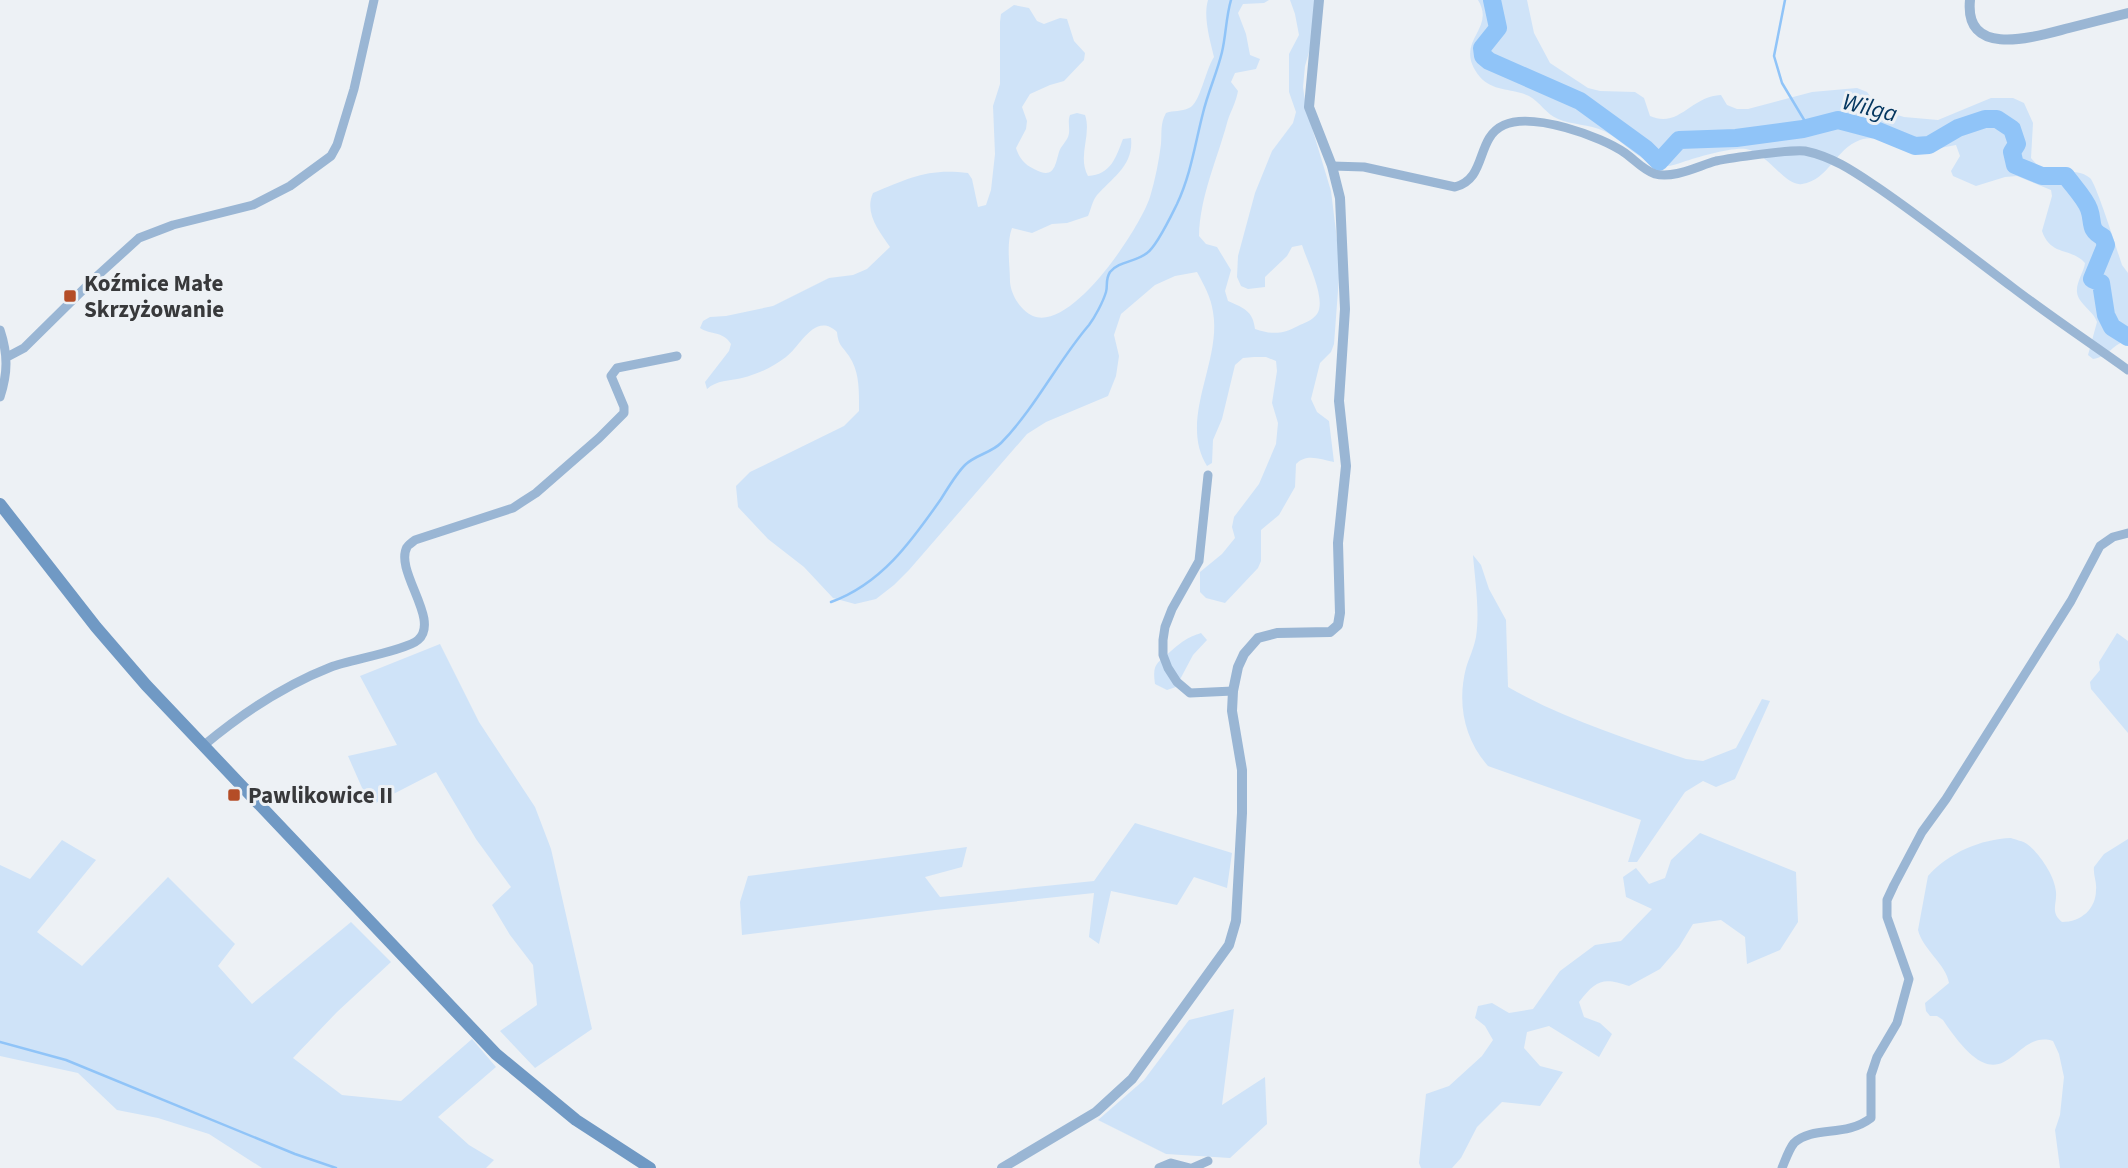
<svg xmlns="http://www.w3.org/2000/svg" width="2128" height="1168" font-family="'Source Sans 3',sans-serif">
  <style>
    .green { fill: #cfe3f8 }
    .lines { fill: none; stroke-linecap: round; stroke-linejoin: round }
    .stream { stroke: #90c4f8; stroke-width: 2.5 }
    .river { stroke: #90c4f8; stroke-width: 18 }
    .minor { stroke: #9ab6d4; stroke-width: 9 }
    .tertiary { stroke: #9ab6d4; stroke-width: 10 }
    .secondary { stroke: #7099c4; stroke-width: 12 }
    .poi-dot { fill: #b44d27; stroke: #edf1f5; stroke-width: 2.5 }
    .labels { text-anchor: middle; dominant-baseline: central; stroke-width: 6; stroke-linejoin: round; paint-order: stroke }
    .poi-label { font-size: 23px; font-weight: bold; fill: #38393b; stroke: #edf1f5; text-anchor: start }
    .water-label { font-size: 24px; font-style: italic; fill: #053760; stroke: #edf1f5 }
  </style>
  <rect width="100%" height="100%" fill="#edf1f5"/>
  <!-- green -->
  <path class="green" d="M1208,0H1269L1264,3L1243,4L1238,13L1246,34L1250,55L1260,59L1256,69L1235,73L1231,82L1238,91C1236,103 1230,112 1227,123C1217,160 1200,196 1199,236L1206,244L1217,247L1231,270L1225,291L1228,301C1244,308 1253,311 1255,329C1272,335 1283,334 1298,326C1304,323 1313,320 1317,314C1327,300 1307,261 1302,245L1292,247L1287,256L1265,277V287L1248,289L1241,286L1237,277L1238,256L1255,193L1272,151L1293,123L1296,112L1289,92V54L1299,35L1295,14L1290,0H1317L1314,35L1305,66L1303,87L1306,108L1331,191L1340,264L1334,344L1331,352L1320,363L1311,399L1317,412L1329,421L1334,462C1320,459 1306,453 1296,464L1295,487L1279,515L1261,530V561L1258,568L1225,603L1206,598L1200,592V572L1222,554L1235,538L1232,527L1234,517L1259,484L1276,444L1278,423L1272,403L1277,371L1276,361L1266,357H1254L1243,358L1235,365L1222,419L1213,440L1212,463L1207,466C1178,419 1222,362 1213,312C1211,297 1204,285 1197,272L1175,276L1155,285L1121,314L1114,335L1119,356L1116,376L1108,396L1046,422L1027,434L909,570L894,585L876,599L855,604L833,598L804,567L768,539L738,507L736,486L750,472L844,426L859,411C859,392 860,372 849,356C842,346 838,345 837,332C815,311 800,347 786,357C773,367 758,374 742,378C729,381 717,380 707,389L705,382L729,351L731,344C723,331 711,335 700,328L703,321L710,317L726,316L773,306L829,278L853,275L867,269L890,247C879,231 864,213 873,193C909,178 928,168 968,173L972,179L978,207L986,205L991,190L995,154L993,106L1000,84V22L1001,14L1014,5L1029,8L1037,21L1044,24L1060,18L1067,19L1074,41L1085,53L1084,60L1064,81L1050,85L1030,94L1022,107L1027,121L1026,129L1016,148C1019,158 1025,165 1034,169C1054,180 1055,166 1059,152C1061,146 1066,142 1068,137C1071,129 1067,123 1070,115L1077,113L1085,115C1092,135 1077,156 1088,176C1111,175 1116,157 1123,139L1131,138C1134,165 1112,178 1097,195C1092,201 1091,210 1088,216L1067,223L1052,224L1032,233L1012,228C1006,244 1010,265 1010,282C1011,295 1021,311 1033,316C1072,332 1140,228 1150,197C1155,180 1159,161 1161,144C1162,132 1160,124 1166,113C1174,110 1181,112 1189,108C1200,104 1205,71 1214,57C1210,40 1203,17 1208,0Z
    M1478,0H1527L1534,33L1550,63L1588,88L1600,91L1635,92L1644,98L1650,116C1679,129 1691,96 1721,95L1727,105L1737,109H1748L1812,92L1857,88L1867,92L1881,110L1904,117L1938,120L1991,98H2013L2024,103L2033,123L2031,158C2049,182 2072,163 2090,178C2096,183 2118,253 2122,265L2128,273V340C2114,343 2108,357 2093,359L2088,355L2097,322C2093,310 2078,304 2077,292C2076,282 2084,272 2085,263C2071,247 2051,257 2042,231L2052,196L2051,190L2017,176L2005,177L1976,186L1953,176L1951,171L1960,156L1956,145L1919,152L1895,147L1886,138C1878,139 1868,137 1860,140C1835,149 1829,180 1802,184C1785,187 1768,153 1746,149C1731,147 1698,157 1683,162C1676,164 1670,167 1663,166C1640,163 1624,141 1604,131C1589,124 1572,125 1558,119C1546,114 1540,102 1529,96C1513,88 1493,92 1480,77C1451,41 1497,31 1478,0Z
    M1473,555L1481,565L1489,589L1506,620L1508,687C1564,719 1625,738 1686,759L1703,761L1736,748L1762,699L1770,701L1735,779L1716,787L1703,781L1685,792L1637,862H1628L1641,820L1488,766C1464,739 1457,703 1466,668C1469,658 1474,648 1476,637C1480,611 1475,581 1473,555Z
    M1201,633L1207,640L1193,655L1176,687L1167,690L1155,684C1152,663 1157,664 1171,651C1183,641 1186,638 1201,633Z
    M2117,633L2128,641V733L2091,689L2090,682L2100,670L2099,662Z
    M440,644L479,722L535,807L551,849L592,1029L535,1068L500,1031L537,1005L533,965L510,935L492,905L511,887L476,839L436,772L370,806L348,756L397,745L360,676Z
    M1135,823L1232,853L1227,888L1194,877L1177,905L1111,891L1099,944L1089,937L1094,893L935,910L742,935L740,902L748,876L967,847L962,867L925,877L940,897L1094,881Z
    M1700,833L1796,872L1798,922L1780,950L1747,964L1745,937L1721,920L1693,924L1679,947L1660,969L1629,986C1603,977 1596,980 1579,1002L1584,1017L1600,1023L1612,1034L1599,1057L1549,1026L1527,1032L1524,1048L1540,1066L1563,1072L1540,1106L1502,1102L1477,1127L1461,1158L1452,1168H1421L1419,1163L1426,1094L1449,1086L1482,1056L1493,1040L1485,1026L1475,1018L1478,1006L1492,1003L1509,1013L1533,1009L1560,971L1595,945L1621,941L1652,909L1626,897L1623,877L1636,868L1649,884L1665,878L1671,860Z
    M2011,838C2016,840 2023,841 2027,844C2039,853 2055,876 2056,892C2057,905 2050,912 2062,922C2081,922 2096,909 2096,890C2097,882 2093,875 2094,867L2104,854L2128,839V1168H2060L2055,1130L2060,1115L2064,1077L2059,1054L2053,1041C2011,1027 2006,1115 1943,1020L1937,1016H1930L1926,1011L1925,1003L1949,983C1946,964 1923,950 1918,930L1928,876C1948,853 1981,839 2011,838Z
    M62,840L96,860L37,932L82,966L168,877L235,944L218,966L252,1004L351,922L391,962L337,1012L293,1058L342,1095L401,1101L472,1039L496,1067L438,1117L469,1145L494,1160L486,1168H262L209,1134L158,1118L117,1110L78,1073L0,1056V865L30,879Z
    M1234,1009L1222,1105L1265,1077L1267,1124L1230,1158L1166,1154L1098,1120L1144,1080L1189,1020Z"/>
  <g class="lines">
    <!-- stream -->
    <path class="stream" d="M1785,0L1774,56L1782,83L1809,128
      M831,602C881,584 911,542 941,499C948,488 956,474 965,465C975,455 991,453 1001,443C1036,407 1058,361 1089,325C1095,317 1103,302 1106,292C1108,285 1105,280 1110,272C1119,261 1136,262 1147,253C1157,246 1171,216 1177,204C1191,174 1195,144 1203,113C1208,92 1217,73 1222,52C1226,35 1226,17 1231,0
      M0,1042L66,1060L295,1154L336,1168"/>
    <!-- river -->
    <path class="river" d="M1492,0L1498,28L1482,48L1483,56L1489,61L1580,101L1646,149L1659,162L1679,140L1736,138L1803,129L1838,120L1876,130L1915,146L1929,145L1958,128L1985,119H1997L2012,129L2017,144L2012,152L2015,165L2042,176H2066C2073,186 2085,198 2089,209C2094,222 2088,230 2103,237L2106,245L2092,279L2101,283L2106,315L2112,327L2128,337"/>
    <!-- minor -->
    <path class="minor" d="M1332,166L1364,167L1455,187C1488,178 1475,138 1504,125C1532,112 1601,136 1625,153C1635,160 1643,170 1655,174C1674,179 1698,166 1716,161C1730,158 1793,149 1805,151C1834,157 1856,173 1880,189C1925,220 1968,254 2012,287C2050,316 2089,342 2128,370
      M0,330C8,354 8,373 0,397
      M7,357L24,348L96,277L139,238L173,225L253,205L290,186L331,156L337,145L354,89L374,0
      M1208,475L1199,561L1172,609L1165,627L1163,640V655L1168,668L1177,682L1190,693L1233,691
      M203,746C240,715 285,685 331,667C350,660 407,650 418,640C441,620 394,571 407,547C407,546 414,541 415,540L513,508L522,502L536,493L599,438L624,413V407L611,376L617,368L677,356
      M1159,1168L1171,1163L1190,1168
      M1192,1168L1208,1161
      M1782,1168C1785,1161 1789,1149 1794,1143C1814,1125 1845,1138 1871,1118V1075L1877,1057L1897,1023L1909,979L1887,917V900L1894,885L1922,832L1946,799L2071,601L2100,546L2113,537L2128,533"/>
    <!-- tertiary -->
    <path class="tertiary" d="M1970,0C1964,60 2037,36 2069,28C2089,23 2108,18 2128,13
      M1002,1168L1096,1112L1132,1079L1229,945L1236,921L1242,813V770L1232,711L1233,691L1238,667L1244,654L1258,638L1277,633L1330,632L1338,625L1340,613L1338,543L1346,466L1339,401L1345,309L1340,198L1332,166L1309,107L1319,0"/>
    <!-- secondary -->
    <path class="secondary" d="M0,504L96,627L146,685L496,1054L576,1120L650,1168"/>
  </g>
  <!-- markers -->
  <g class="poi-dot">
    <rect x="63" y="289" width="14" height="14" rx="3.5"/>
    <rect x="227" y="788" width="14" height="14" rx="3.5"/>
  </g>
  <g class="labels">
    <!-- poi labels -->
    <g class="poi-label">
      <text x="84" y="283">Koźmice Małe<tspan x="84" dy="26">Skrzyżowanie</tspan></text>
      <text x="248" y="795">Pawlikowice II</text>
    </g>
    <!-- water labels -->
    <g class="water-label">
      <text transform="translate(1870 108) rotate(14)">Wilga</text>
    </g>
  </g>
</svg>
